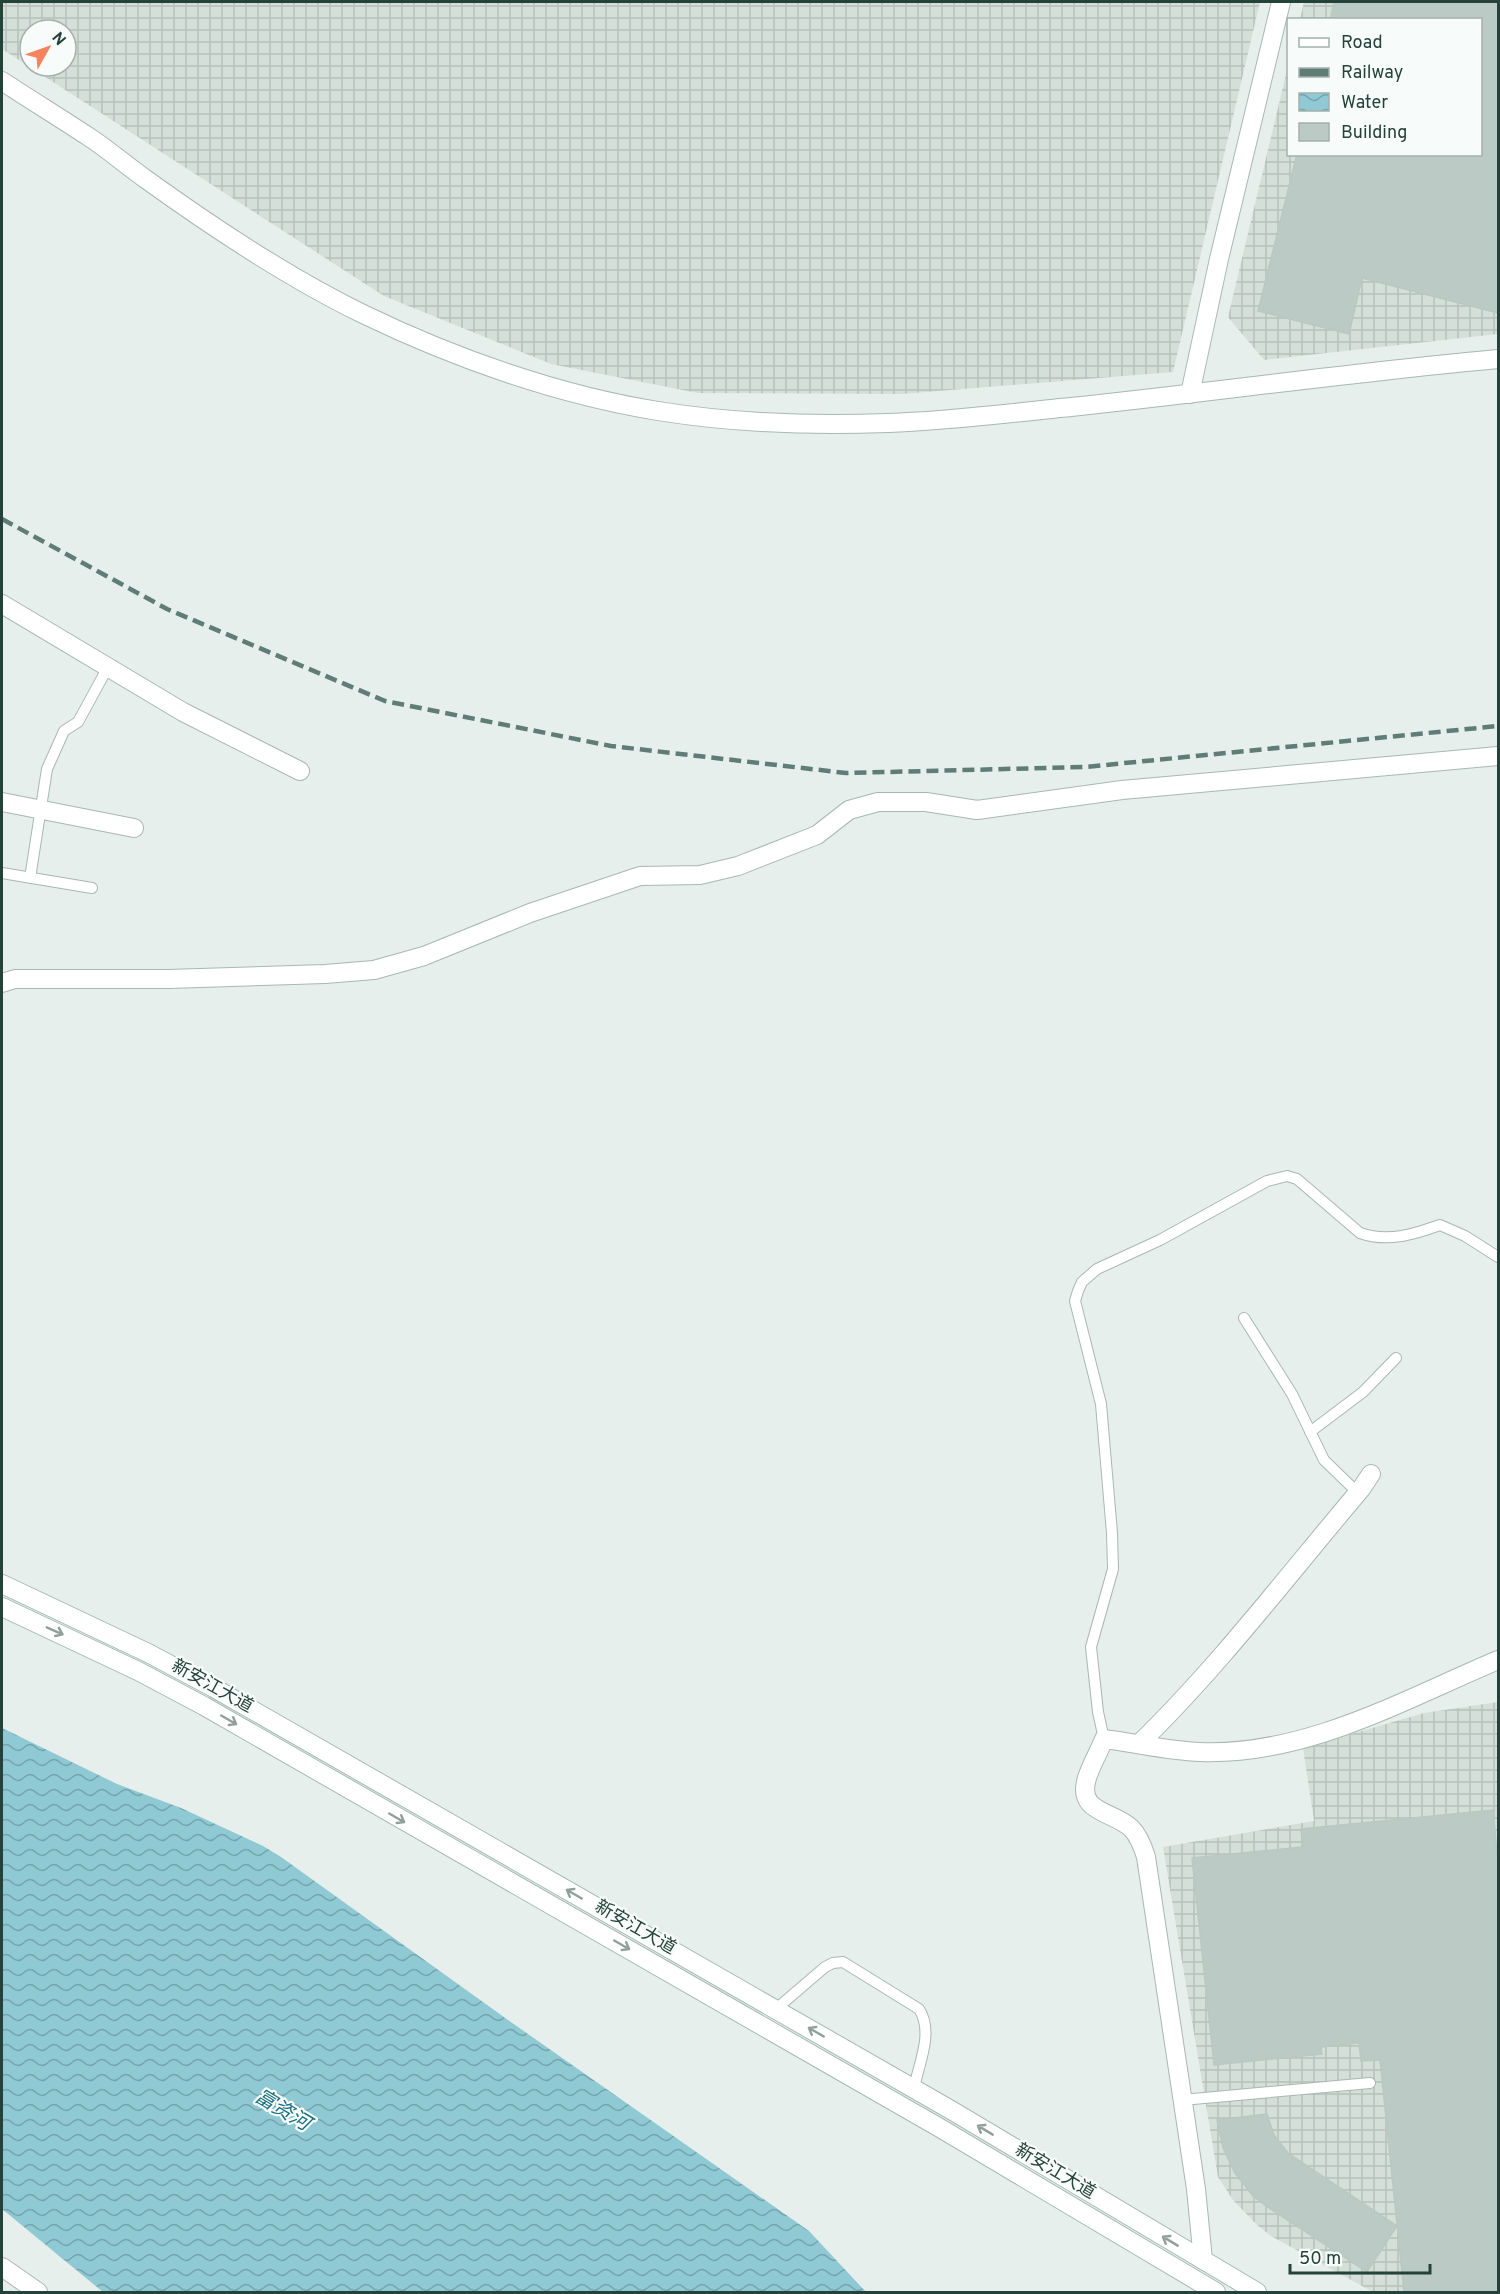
<svg xmlns="http://www.w3.org/2000/svg" width="1500" height="2294" font-family="Overpass,'Noto Sans SC',sans-serif">
  <style>
    .industrial { fill: url(#industrial-grid); fill-rule: evenodd }
    .water { fill: url(#water-waves) }
    .building { fill: #bbcac4; stroke: #b8c9c2; stroke-width: 1.5 }
    .lines { fill: none; stroke-linecap: round; stroke-linejoin: round }
    .service-casing { stroke: #a8b8b2; stroke-width: 12 }
    .minor-casing { stroke: #a8b8b2; stroke-width: 20 }
    .tertiary-casing { stroke: #a8b8b2; stroke-width: 20 }
    .secondary-casing { stroke: #a4bbb3; stroke-width: 20 }
    .service { stroke: #fff; stroke-width: 10 }
    .minor { stroke: #fff; stroke-width: 18 }
    .tertiary { stroke: #fff; stroke-width: 18 }
    .secondary { stroke: #fff; stroke-width: 18 }
    .rail { stroke: #5f7d75; stroke-width: 4.5; stroke-dasharray: 12 6; stroke-linecap: butt }
    .oneway { stroke: #92a09c }
    .labels { text-anchor: middle; dominant-baseline: central; stroke-width: 4.5; stroke-linejoin: round; paint-order: stroke }
    .street-label { font-size: 18px; fill: #24423a; stroke: #f7fbf9 }
    .water-label { font-size: 20px; font-style: italic; fill: #1c6f80; stroke: #f7fbf9 }
  </style>
  <defs>
    <pattern id="industrial-grid" width="8" height="8" patternUnits="userSpaceOnUse" patternTransform="scale(1.5)"><rect width="8" height="8" fill="#d4dfda"/><path d="M0 4h8M4 0v8" fill="none" stroke="#b6c1bc"/></pattern>
    <pattern id="water-waves" width="16" height="10" patternUnits="userSpaceOnUse" patternTransform="scale(1.5)"><rect width="16" height="10" fill="#8ec9d4"/><path d="M0 5q4-4 8 0t8 0" fill="none" stroke="#74a5ad"/></pattern>
  </defs>
  <rect width="100%" height="100%" fill="#e6efeb"/>
  <!-- industrial -->
  <path class="industrial" d="M2,2H1260L1173,372L901,394L698,393L551,364L384,296L2,49ZM30,30H66V66H30Z
    M1304,2H1498V334L1264,360L1228,317L1288,66V154H1480V20L1300,19Z
    M1498,1702V2292H1373L1271,2236L1257,2225L1233,2200L1218,2177L1163,1847L1314,1821L1303,1748L1424,1713Z"/>
  <!-- water -->
  <path class="water" d="M2,1728L117,1784L181,1808L263,1846L281,1857L508,2020L809,2231L866,2292H103L2,2209Z"/>
  <!-- building -->
  <path class="building" d="M1334,2H1498V313L1362,278L1349,334L1258,311L1297,154H1480V20H1330Z
    M1493,1810L1498,1866V2292H1404L1380,2060L1361,2061L1359,2043L1321,2047L1322,2054L1214,2065L1192,1858L1303,1847L1301,1829Z
    M1267,2114L1274,2135L1288,2153L1397,2226L1367,2272L1266,2206L1253,2196L1235,2173L1223,2148L1217,2120Z"/>
  <g class="lines">
    <!-- service casing -->
    <g class="service-casing">
      <path id="service" d="M2,873L92,888
        M30,878L47,769L64,731L78,722L108,667
        M1244,1318L1292,1394L1324,1460L1358,1493
        M1310,1432L1363,1392L1396,1358
        M1104,1739L1098,1712L1091,1647L1113,1569L1112,1533L1101,1404L1075,1301L1078,1291L1082,1282L1097,1269L1160,1240L1267,1181L1287,1176L1297,1179L1360,1233C1388,1243 1414,1234 1440,1225L1465,1236L1498,1257
        M776,2009L825,1967L833,1963L843,1962L919,2009C934,2032 919,2063 914,2088
        M1182,2100L1370,2083"/>
    </g>
    <!-- minor casing -->
    <g class="minor-casing">
      <path id="minor" d="M2,604L183,712L300,771
        M2,802L134,828
        M2,983L15,979H168L325,974L374,970L424,956L530,913L640,876L700,875L738,866L817,835L849,810L878,802H926L977,810L1122,790L1498,756
        M1139,1744C1220,1665 1288,1575 1361,1489L1371,1474
        M1203,2260L1196,2189L1146,1857C1143,1847 1139,1836 1131,1828C1113,1811 1076,1813 1087,1778C1091,1765 1099,1752 1104,1739C1136,1743 1168,1751 1200,1752C1306,1756 1403,1700 1498,1660"/>
    </g>
    <!-- tertiary casing -->
    <g class="tertiary-casing">
      <path id="tertiary" d="M2,81C31,100 60,118 89,137C109,150 127,166 147,180C215,229 287,277 363,314C454,358 558,395 658,411C733,423 812,426 888,423C949,421 1010,413 1071,407C1213,392 1356,372 1498,359
        M1190,394L1219,259L1281,2
        M2,2267L38,2292"/>
    </g>
    <!-- secondary casing -->
    <g class="secondary-casing">
      <path id="secondary" d="M2,1584L148,1653L214,1688L951,2110L1257,2292
        M2,1607L138,1671L204,1706L940,2128L1216,2292"/>
    </g>
    <!-- service -->
    <use href="#service" class="service"/>
    <!-- minor -->
    <use href="#minor" class="minor"/>
    <!-- tertiary -->
    <use href="#tertiary" class="tertiary"/>
    <!-- secondary -->
    <use href="#secondary" class="secondary"/>
    <!-- rail -->
    <path class="rail" d="M2,519L167,609L385,701L611,746L846,773L1085,767L1498,726"/>
  </g>
  <!-- one-way arrows -->
  <defs><path id="oneway-shaft" d="M-6 0H5M1.5-3L5.5 0L1.5 3" fill="none" stroke-width="1.6" stroke-linecap="round" stroke-linejoin="round" transform="scale(1.5)"/></defs>
  <g class="oneway">
    <use href="#oneway-shaft" transform="translate(55 1631) rotate(24)"/>
    <use href="#oneway-shaft" transform="translate(229 1720) rotate(30)"/>
    <use href="#oneway-shaft" transform="translate(397 1818) rotate(30)"/>
    <use href="#oneway-shaft" transform="translate(574 1894) rotate(-150)"/>
    <use href="#oneway-shaft" transform="translate(622 1945) rotate(30)"/>
    <use href="#oneway-shaft" transform="translate(816 2032) rotate(-150)"/>
    <use href="#oneway-shaft" transform="translate(985 2130) rotate(-149)"/>
    <use href="#oneway-shaft" transform="translate(1170 2241) rotate(-149)"/>
  </g>
  <g class="labels">
    <!-- street labels -->
    <g class="street-label">
      <text transform="translate(212 1687) rotate(29)">新安江大道</text>
      <text transform="translate(635 1928) rotate(30)">新安江大道</text>
      <text transform="translate(1055 2172) rotate(31)">新安江大道</text>
    </g>
    <!-- water labels -->
    <g class="water-label">
      <text transform="translate(282 2111) rotate(31)">富资河</text>
    </g>
  </g>
  <!-- border -->
  <rect width="1500" height="2294" fill="none" stroke="#24423a" stroke-width="6"/>
  <!-- legend -->
  <rect x="1287" y="18" width="195" height="138" fill="#f7fbf9" stroke="#a3b1ad" stroke-width="1.5"/>
  <rect x="1299" y="38" width="30" height="9" fill="#ffffff" stroke="#a3b1ad" stroke-width="1.5"/>
  <text x="1341" y="48" font-size="18" fill="#24423a">Road</text>
  <rect x="1299" y="68" width="30" height="9" fill="#5f7d75" stroke="#a3b1ad" stroke-width="1.5"/>
  <text x="1341" y="78" font-size="18" fill="#24423a">Railway</text>
  <rect x="1299" y="93" width="30" height="18" fill="url(#water-waves)" stroke="#a3b1ad" stroke-width="1.5"/>
  <text x="1341" y="108" font-size="18" fill="#24423a">Water</text>
  <rect x="1299" y="123" width="30" height="18" fill="#bbcac4" stroke="#a3b1ad" stroke-width="1.5"/>
  <text x="1341" y="138" font-size="18" fill="#24423a">Building</text>
  <!-- north arrow -->
  <g transform="translate(48 48) rotate(50)"><circle r="28" fill="#f7fbf9" stroke="#a3b1ad" stroke-width="1.5"/>
  <path d="M0-4.5L10 22L0 15L-10 22Z" fill="#f4845f"/>
  <text y="-9" font-size="16" font-weight="bold" text-anchor="middle" fill="#24423a">N</text>
  </g>
  <!-- scale -->
  <path d="M1290 2264v9h140v-9" fill="none" stroke="#24423a" stroke-width="3"/>
  <text x="1299" y="2264" font-size="18" fill="#24423a" stroke="#f7fbf9" stroke-width="4.5" paint-order="stroke">50 m</text>
</svg>
